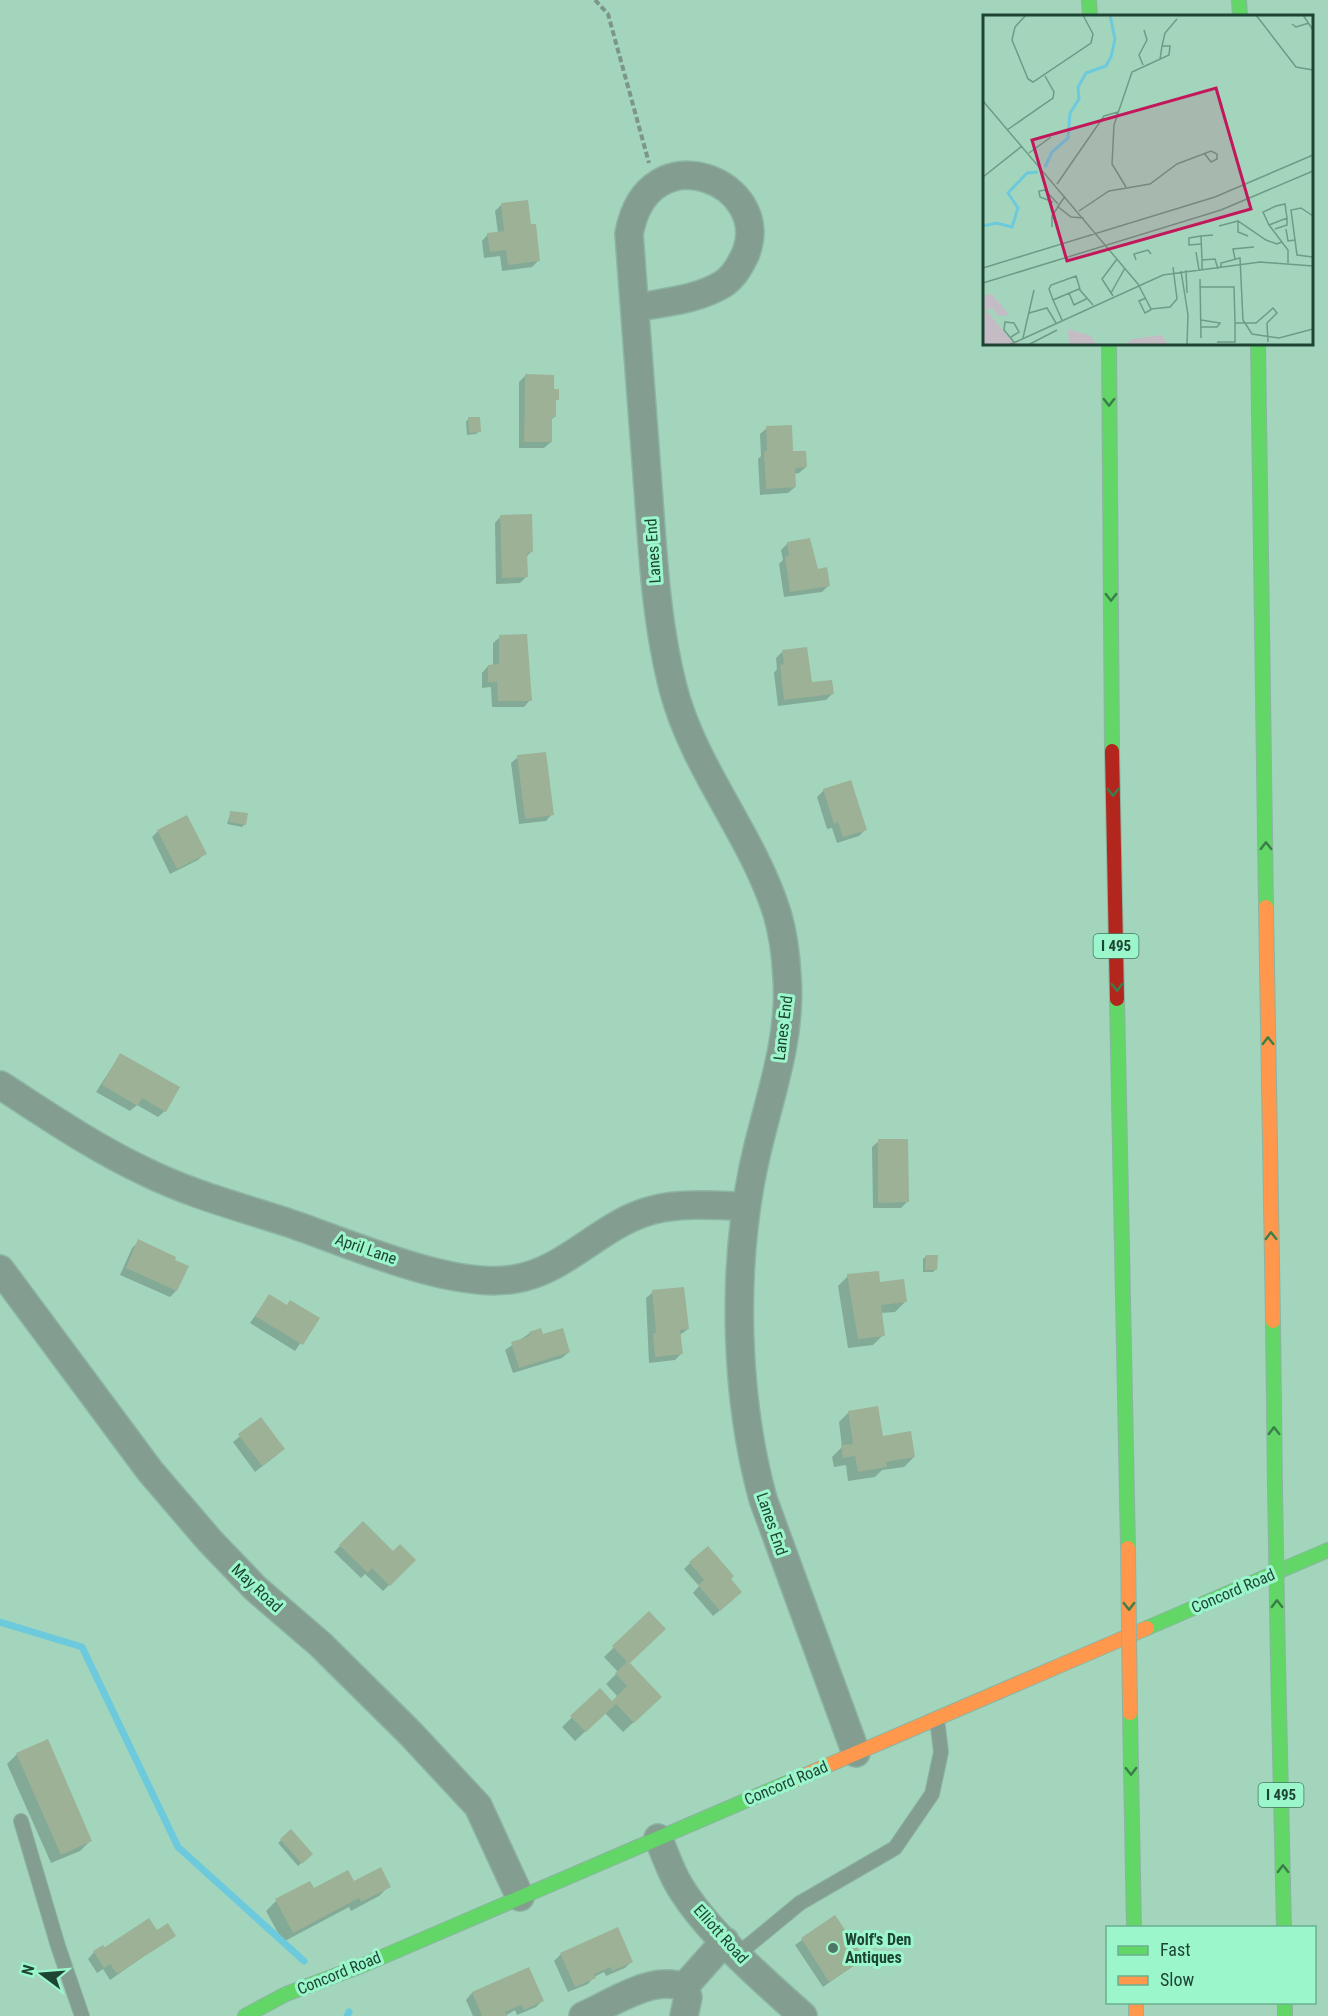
<svg xmlns="http://www.w3.org/2000/svg" width="1328" height="2016" font-family="'Roboto Condensed',sans-serif">
  <style>
    .shadow { fill: #0003 }
    .lines { fill: none; stroke-linecap: round; stroke-linejoin: round }
    .stream { stroke: #6dcadc; stroke-width: 7 }
    .building { fill: #9cb195 }
    .lane-casing { stroke: #8cb4a2; stroke-width: 16 }
    .street-casing { stroke: #8cb4a2; stroke-width: 30 }
    .fast-casing { stroke: #8cb4a2; stroke-width: 16 }
    .slow-casing { stroke: #8cb4a2; stroke-width: 16 }
    .jam-casing { stroke: #8cb4a2; stroke-width: 16 }
    .path { stroke: #7c9689; stroke-width: 4; stroke-dasharray: 6 3; stroke-linecap: butt }
    .lane { stroke: #849d91; stroke-width: 14 }
    .street { stroke: #849d91; stroke-width: 27 }
    .fast { stroke: #63d668; stroke-width: 14 }
    .slow { stroke: #ff974d; stroke-width: 14 }
    .jam { stroke: #b3261e; stroke-width: 14 }
    .fast-bridge-casing { stroke: #8cb4a2; stroke-width: 16; stroke-linecap: butt }
    .slow-bridge-casing { stroke: #8cb4a2; stroke-width: 16; stroke-linecap: butt }
    .fast-bridge { stroke: #63d668; stroke-width: 14 }
    .slow-bridge { stroke: #ff974d; stroke-width: 14 }
    .oneway { stroke: #3a7f49 }
    .poi-dot { fill: #4d7764; stroke: #9bf7cb; stroke-width: 2 }
    .labels { text-anchor: middle; dominant-baseline: central; stroke-width: 6; stroke-linejoin: round; paint-order: stroke }
    .shield { fill: #9bf7cb; stroke: #447a61; stroke-width: 1.5 }
    .shield-label { font-size: 15px; font-weight: bold; fill: #1e4534 }
    .street-label { font-size: 16px; fill: #1e4534; stroke: #9bf7cb }
    .poi-label { font-size: 16px; font-weight: bold; fill: #1e4534; stroke: #9bf7cb; text-anchor: start }
    .inset-river { fill: none; stroke: #6dcadc; stroke-width: 3 }
    .inset-road { fill: none; stroke: #6e9b86; stroke-width: 1.5 }
    .view { fill: #c2185b; fill-opacity: 0.15; stroke: #c2185b; stroke-width: 3 }
    .inset-edge { fill: none; stroke: #1e4534; stroke-width: 3 }
  </style>
  <rect width="100%" height="100%" fill="#a3d5bd"/>
  <!-- shadow -->
  <path class="shadow" d="M501,205L530,226L539,260L532,267L502,271L500,256L484,258L482,241L488,234L498,233L495,211Z
    M525,376L557,391L554,417L551,420V442L544,448H519V382Z
    M468,419L479,431L476,434L467,435L466,422Z
    M767,428L806,467L799,473L794,474L795,487L788,493L760,495L758,459L761,456L760,434Z
    M501,516L531,552L526,557V577L520,583L496,584L495,523Z
    M788,543L829,585L822,592L784,597L779,564L783,560L781,550Z
    M500,637L530,700L524,707H492L491,687L482,688V673L488,666H493V643Z
    M782,652L810,684L833,693L826,700L778,706L774,673L777,669L776,658Z
    M518,757L552,814L546,821L519,824L511,763Z
    M824,790L865,830L859,836L837,843L832,828L827,829L817,797Z
    M231,812L245,824L242,827L227,824Z
    M158,831L205,853L198,860L170,874L152,837Z
    M120,1055L165,1111L158,1117L137,1105L130,1111L96,1092Z
    M879,1141L907,1202L901,1208H873L872,1147Z
    M139,1241L176,1291L170,1297L120,1275L132,1248Z
    M926,1256L936,1269L933,1272H923V1259Z
    M848,1276L879,1284L905,1302L895,1312L881,1313L883,1335L873,1345L848,1348L838,1286Z
    M653,1292L688,1329L680,1335L682,1353L675,1360L649,1363L646,1298Z
    M269,1296L286,1307L317,1319L295,1351L250,1323Z
    M530,1333L542,1336L569,1352L562,1358L513,1373L505,1350Z
    M849,1412L882,1437L914,1457L904,1467L882,1470L875,1477L848,1481L846,1465L834,1467L832,1457L842,1447L839,1422Z
    M261,1419L277,1455L255,1472L233,1442Z
    M363,1523L393,1553L414,1560L383,1591L365,1574L361,1578L334,1552Z
    M690,1563L734,1599L713,1616L693,1593L699,1586L684,1569Z
    M649,1613L628,1664L650,1707L623,1732L605,1713L575,1741L562,1727L600,1690L611,1703L618,1697L606,1684L618,1672L604,1657Z
    M17,1754L90,1841L80,1851L51,1863L7,1764Z
    M291,1831L311,1854L298,1866L278,1843Z
    M353,1883L389,1886L379,1896L351,1911L349,1907L283,1942L266,1911L276,1901L313,1890Z
    M835,1917L863,1959L823,1987L795,1945Z
    M157,1932L174,1935L110,1980L103,1969L97,1973L88,1959L94,1952Z
    M561,1954L632,1961L625,1968L606,1976L604,1972L594,1977L588,1984L568,1992L554,1961Z
    M528,1969L542,2001L536,2007L517,2015L515,2010L505,2016H473L466,2000L472,1993Z"/>
  <g class="lines">
    <!-- stream -->
    <path class="stream" d="M0,1622L82,1647L178,1847L304,1961
      M347,2016L349,2012"/>
  </g>
  <!-- building -->
  <path class="building" d="M528,200L531,224H536L540,261L508,265L506,250L490,252L487,233L504,231L501,203Z
    M525,374L554,375V389H559V400H556V417H552V442H524Z
    M468,417H480L481,432L469,433Z
    M792,425L793,451H806L807,467L795,468L796,487L766,489L764,451H767L766,426Z
    M532,514L533,552L527,553L528,577L502,578L500,515Z
    M810,538L818,569L827,567L830,586L790,592L785,556H789L787,542Z
    M527,634L532,701H498L497,682H488V665L499,664V635Z
    M807,647L812,682L832,680L834,694L784,700L780,665L784,664L782,650Z
    M546,752L554,815L525,819L517,755Z
    M851,780L867,830L843,837L838,822L834,824L823,789Z
    M230,811L248,813L246,825L229,822Z
    M187,815L207,854L177,869L157,830Z
    M120,1053L180,1087L166,1112L142,1098L138,1106L102,1085Z
    M878,1139H908L909,1202L878,1203Z
    M138,1239L176,1257L175,1260L189,1266L177,1291L126,1268Z
    M926,1255H938L937,1270H925Z
    M879,1271L880,1282L904,1279L907,1302L881,1305L885,1336L858,1339L847,1274Z
    M684,1287L689,1329L680,1330L683,1354L655,1357L653,1333H656L652,1290Z
    M269,1294L287,1305L290,1300L320,1318L303,1345L255,1316Z
    M541,1328L543,1334L563,1328L570,1352L519,1368L511,1342L530,1336L529,1332Z
    M878,1406L883,1436L911,1431L915,1457L886,1462L887,1467L858,1472L855,1456L843,1458L841,1445L853,1444L848,1411Z
    M261,1417L285,1449L262,1466L238,1434Z
    M363,1521L393,1551L400,1544L416,1560L390,1586L372,1568L368,1573L339,1545Z
    M708,1546L734,1576L731,1579L742,1592L720,1611L698,1585L704,1580L689,1562Z
    M649,1611L666,1629L630,1663L662,1697L634,1723L616,1704L586,1732L570,1716L600,1688L612,1701L627,1686L615,1673L627,1662L612,1646Z
    M48,1739L92,1841L61,1855L16,1753Z
    M291,1829L313,1854L302,1864L280,1839Z
    M381,1867L391,1887L361,1902L359,1898L293,1933L275,1899L310,1881L314,1888L348,1870L354,1881Z
    M835,1915L865,1959L829,1982L801,1938Z
    M149,1918L157,1930L168,1923L176,1936L117,1974L110,1964L104,1968L93,1951L103,1945L105,1947Z
    M618,1927L633,1962L612,1971L611,1967L594,1974L596,1978L575,1987L560,1953Z
    M529,1967L544,2001L524,2010L521,2005L505,2012L507,2016H482L472,1992Z"/>
  <g class="lines">
    <!-- lane casing -->
    <g class="lane-casing">
      <path id="lane" d="M21,1821L58,1946L82,2016
        M737,1955L800,1903L895,1848L932,1794L941,1752L937,1719"/>
    </g>
    <!-- street casing -->
    <g class="street-casing">
      <path id="street" d="M635,308C664,302 697,300 723,284C734,277 740,266 745,255C776,183 648,129 629,234C636,318 642,403 648,488C653,555 656,622 673,688C694,769 752,834 777,913C783,933 786,956 787,977C792,1043 766,1105 753,1169C732,1272 735,1397 763,1499L856,1753
        M0,1085C47,1115 93,1147 144,1171C190,1194 240,1207 289,1223C351,1244 452,1290 515,1279C564,1271 597,1229 643,1213C676,1201 712,1206 746,1206
        M0,1269L150,1471L210,1541L255,1588L320,1644L410,1733L478,1806L520,1897
        M658,1838C665,1853 670,1870 679,1885C706,1931 763,1980 803,2016
        M684,1987L725,1941
        M583,2016C613,2003 651,1975 684,1987
        M684,2016L688,1997L684,1987"/>
    </g>
    <!-- fast casing -->
    <g class="fast-casing">
      <path id="fast" d="M1089,0L1090,16
        M1239,0L1240,16
        M1109,344L1112,751
        M1258,344L1266,907
        M1117,999L1128,1548
        M1273,1321L1275,1489
        M1147,1628L1328,1550
        M1278,1663L1284,1928
        M1130,1713L1134,1928
        M1285,2002V2016
        M245,2016L286,1994L361,1966L796,1779"/>
    </g>
    <!-- slow casing -->
    <g class="slow-casing">
      <path id="slow" d="M1266,907L1273,1321
        M796,1779L1147,1628
        M1136,2002V2016"/>
    </g>
    <!-- jam casing -->
    <g class="jam-casing">
      <path id="jam" d="M1112,751L1117,999"/>
    </g>
    <!-- path -->
    <path class="path" d="M595,0L608,14L649,163"/>
    <!-- lane -->
    <use href="#lane" class="lane"/>
    <!-- street -->
    <use href="#street" class="street"/>
    <!-- fast -->
    <use href="#fast" class="fast"/>
    <!-- slow -->
    <use href="#slow" class="slow"/>
    <!-- jam -->
    <use href="#jam" class="jam"/>
    <!-- fast-bridge casing -->
    <g class="fast-bridge-casing">
      <path id="fast-bridge" d="M1275,1489L1278,1663"/>
    </g>
    <!-- slow-bridge casing -->
    <g class="slow-bridge-casing">
      <path id="slow-bridge" d="M1128,1548L1130,1713"/>
    </g>
    <!-- fast-bridge -->
    <use href="#fast-bridge" class="fast-bridge"/>
    <!-- slow-bridge -->
    <use href="#slow-bridge" class="slow-bridge"/>
  </g>
  <!-- one-way arrows -->
  <defs><path id="oneway-chevron" d="M-2-3.5L2.5 0L-2 3.5" fill="none" stroke-width="1.6" stroke-linecap="round" stroke-linejoin="round" transform="scale(1.5)"/></defs>
  <g class="oneway">
    <use href="#oneway-chevron" transform="translate(1109 402) rotate(90)"/>
    <use href="#oneway-chevron" transform="translate(1111 597) rotate(90)"/>
    <use href="#oneway-chevron" transform="translate(1113 792) rotate(89)"/>
    <use href="#oneway-chevron" transform="translate(1266 846) rotate(-91)"/>
    <use href="#oneway-chevron" transform="translate(1117 987) rotate(89)"/>
    <use href="#oneway-chevron" transform="translate(1268 1041) rotate(-91)"/>
    <use href="#oneway-chevron" transform="translate(1271 1236) rotate(-91)"/>
    <use href="#oneway-chevron" transform="translate(1274 1431) rotate(-91)"/>
    <use href="#oneway-chevron" transform="translate(1277 1604) rotate(-91)"/>
    <use href="#oneway-chevron" transform="translate(1129 1606) rotate(89)"/>
    <use href="#oneway-chevron" transform="translate(1131 1771) rotate(89)"/>
    <use href="#oneway-chevron" transform="translate(1283 1869) rotate(-91)"/>
  </g>
  <!-- markers -->
  <circle class="poi-dot" cx="833" cy="1948" r="6"/>
  <g class="labels">
    <!-- shield labels -->
    <g class="shield">
      <rect x="1093.5" y="934" width="45" height="24" rx="4.5"/>
      <rect x="1258.5" y="1783" width="45" height="24" rx="4.5"/>
    </g>
    <g class="shield-label">
      <text x="1116" y="946">I 495</text>
      <text x="1281" y="1795">I 495</text>
    </g>
    <!-- street labels -->
    <g class="street-label">
      <text transform="translate(653 551) rotate(-94)">Lanes End</text>
      <text transform="translate(783 1028) rotate(-83)">Lanes End</text>
      <text transform="translate(366 1249) rotate(19)">April Lane</text>
      <text transform="translate(772 1524) rotate(71)">Lanes End</text>
      <text transform="translate(257 1588) rotate(43)">May Road</text>
      <text transform="translate(1233 1591) rotate(-23)">Concord Road</text>
      <text transform="translate(786 1783) rotate(-23)">Concord Road</text>
      <text transform="translate(721 1934) rotate(48)">Elliott Road</text>
      <text transform="translate(339 1973) rotate(-22)">Concord Road</text>
    </g>
    <!-- poi labels -->
    <g class="poi-label">
      <text x="845" y="1939">Wolf's Den<tspan x="845" dy="18">Antiques</tspan></text>
    </g>
  </g>
  <!-- overview -->
  <g transform="translate(983 15)">
    <rect width="330" height="330" fill="#a3d5bd"/>
    <path d="M9,279L26,300L15,301L9,293L3,295L27,324L38,330H0V281ZM85,314L108,321L114,330H86ZM179,320L185,330H141L149,324Z" fill="#c4bcc4"/>
    <path class="inset-river" d="M62,152L69,137L85,123L87,98L96,84L95,72L103,58L123,51L128,42L132,24L127,0M0,211L13,208L29,212L35,193L25,178L44,158L55,157"/>
    <path class="inset-road" d="M43,0L32,12L29,25L45,64L50,67L108,28L110,19L100,0M273,0L313,52L330,55M320,0L330,15M309,9L313,12L326,8M179,31L182,18L194,4M160,50L156,40L164,25L161,15M0,86L155,269M24,115L70,83L71,77L62,61M46,138L68,122M0,162L39,131M74,169L121,101L135,97M143,172L129,149L131,110L149,57L186,40L187,31H179L177,44M70,187L57,182L56,176L62,175L75,189M74,191L88,202L101,203M96,196L126,176L167,169L194,149L228,136L234,139V144L228,147L221,138M330,201L318,193L308,195L314,240L330,242M286,210L280,197L293,191L302,189L304,203M236,211L255,206M69,212V201L82,181M292,214L304,210V203L286,210L305,235V248M303,214L305,226L312,225M218,221L206,223V230L218,229M265,221L255,217V206L283,225L294,229L299,227M213,237L216,255M252,244L250,234L271,232M153,245L151,239L165,235L168,239M219,245L218,221L230,220M0,253L232,182L330,140M238,253V248L257,243L260,305L269,319L296,323L330,314M203,255L204,278M219,255V245L232,244L235,254M198,256L205,300L204,330M217,264L218,323M0,268L238,195L330,156M155,269L168,294L187,292L194,284L190,252M217,272H251L252,308H273L290,293L294,298L284,308L285,327M86,278L91,290L105,283M128,278L142,253M130,281L119,264L134,244M163,283L156,286L162,298L169,294M70,285L66,274L68,270L93,261L97,274M46,298L64,293L73,308M79,305L70,285L96,274L110,290M218,305L237,308L234,312H218M28,322L36,317L31,308L22,307L21,315L31,327M40,323L51,275M234,327H252V308M26,330L180,260L277,247L330,251M45,330L74,315"/>
    <path class="view" d="M233,73L268,194L84,246L49,125Z"/>
    <rect width="330" height="330" class="inset-edge"/>
  </g>
  <!-- legend -->
  <rect x="1106" y="1926" width="210" height="78" fill="#9bf7cb" stroke="#69b08f" stroke-width="1.5"/>
  <rect x="1118" y="1946" width="30" height="9" fill="#63d668" stroke="#69b08f" stroke-width="1.5"/>
  <text x="1160" y="1956" font-size="18" fill="#1e4534">Fast</text>
  <rect x="1118" y="1976" width="30" height="9" fill="#ff974d" stroke="#69b08f" stroke-width="1.5"/>
  <text x="1160" y="1986" font-size="18" fill="#1e4534">Slow</text>
  <!-- north arrow -->
  <g transform="translate(42 1974) rotate(286)" stroke="#9bf7cb" stroke-width="4.5" paint-order="stroke">
  <path d="M0-4.5L10 22L0 15L-10 22Z" fill="#1e4534"/>
  <text y="-9" font-size="16" font-weight="bold" text-anchor="middle" fill="#1e4534">N</text>
  </g>
</svg>
